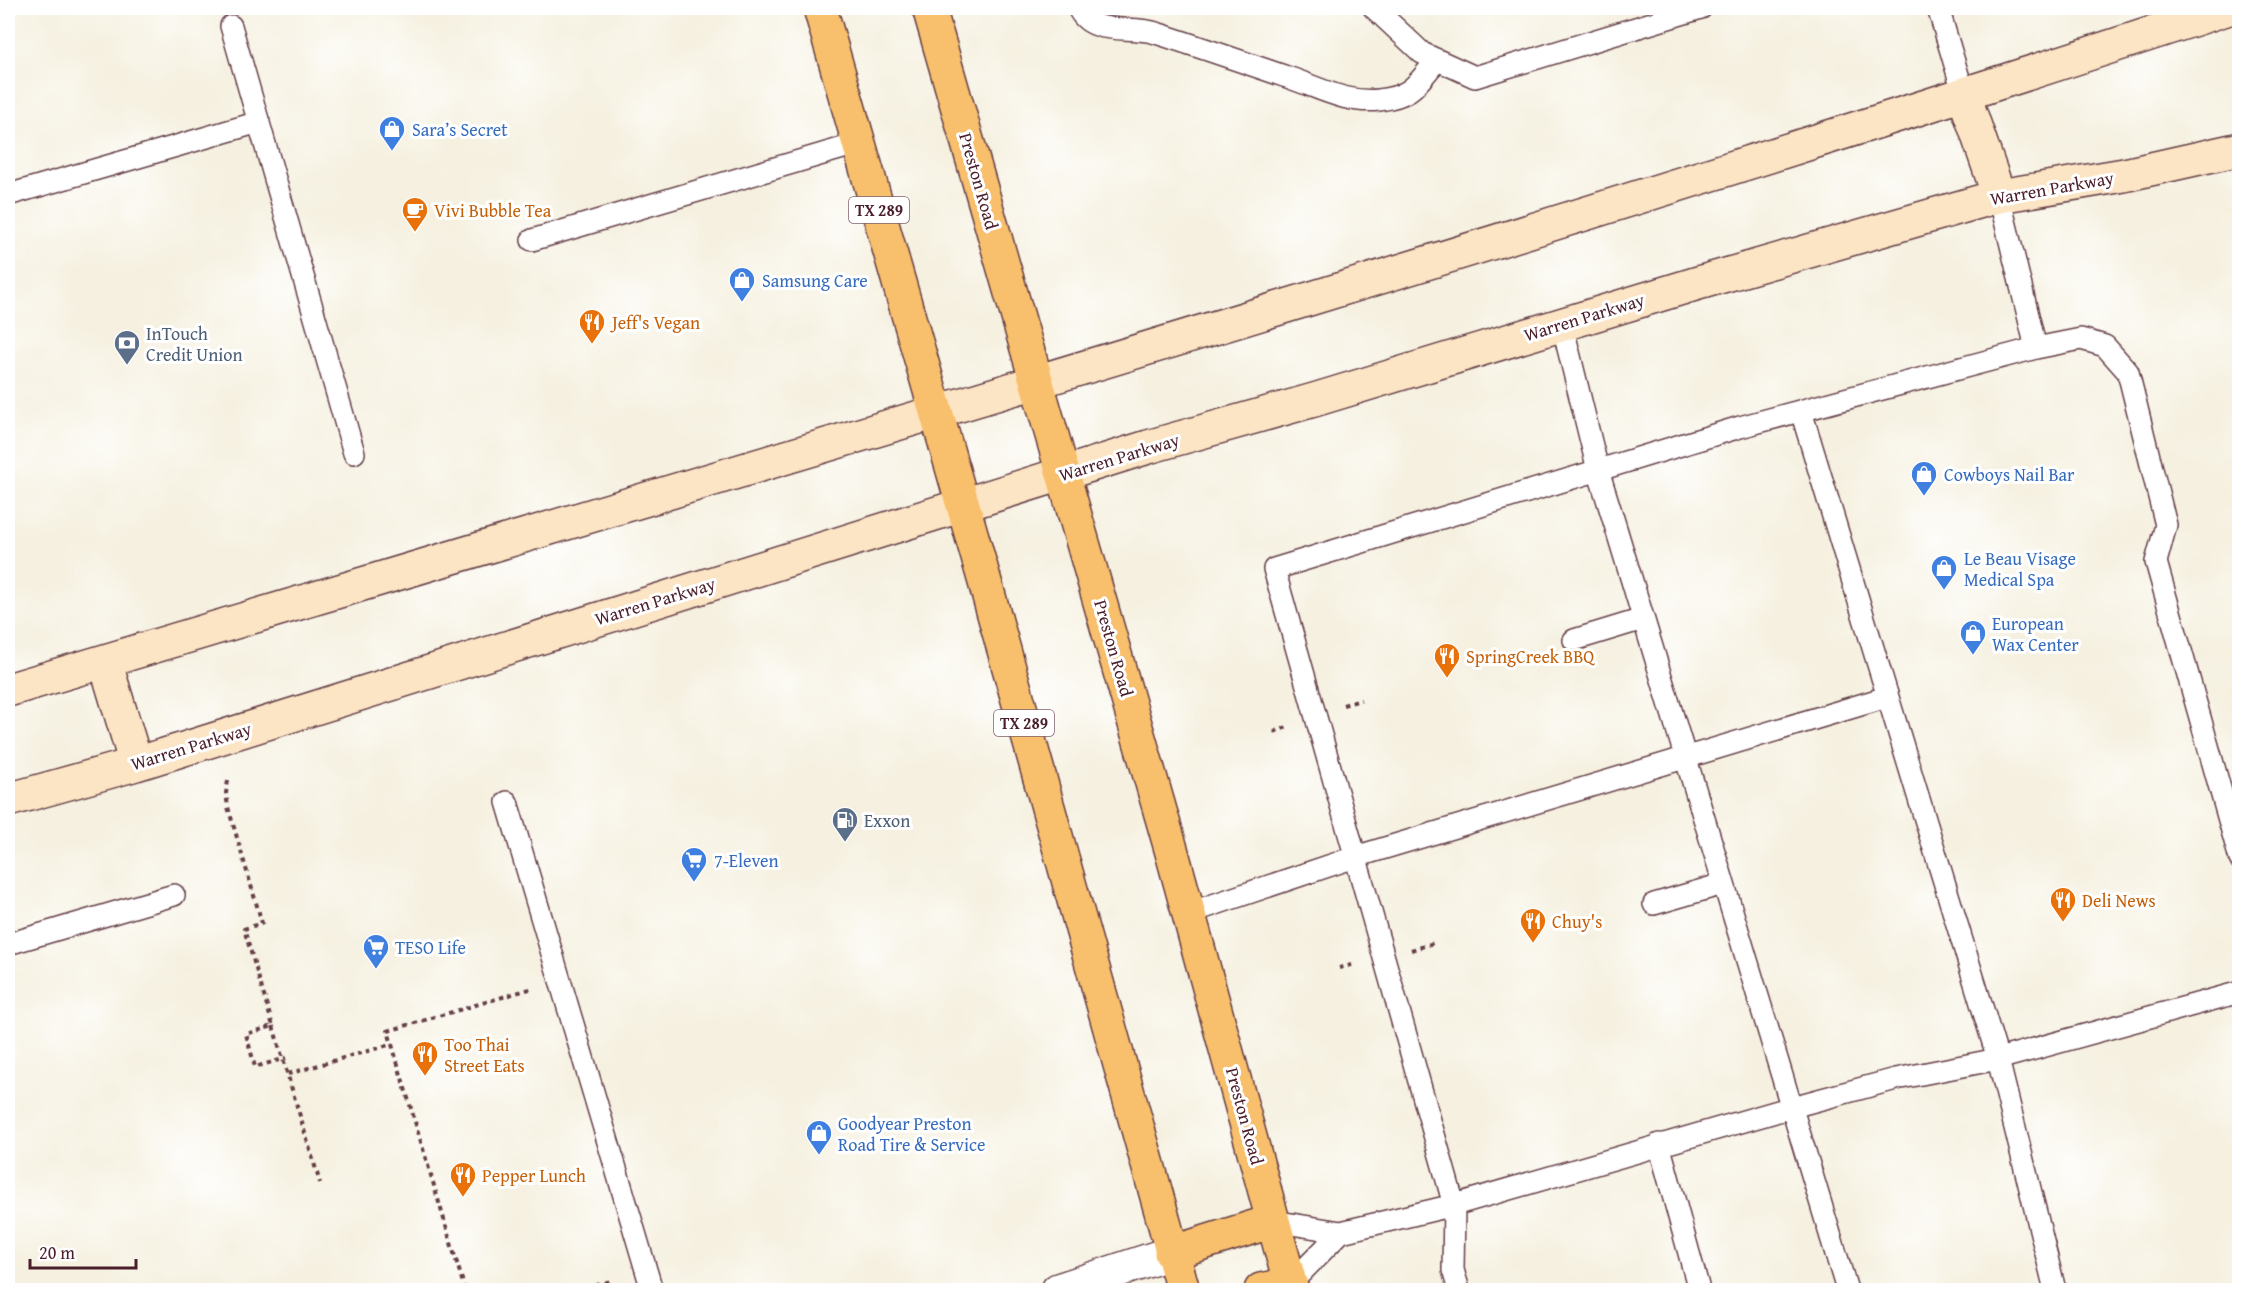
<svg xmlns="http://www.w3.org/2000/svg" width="2247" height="1298" font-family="'Gentium Book Plus',serif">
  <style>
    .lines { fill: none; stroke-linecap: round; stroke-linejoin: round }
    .service-casing { stroke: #643e46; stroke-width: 24 }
    .minor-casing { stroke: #643e46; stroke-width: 36 }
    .secondary-casing { stroke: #643e46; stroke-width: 36 }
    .primary-casing { stroke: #643e46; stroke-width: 36 }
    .path { stroke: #643e46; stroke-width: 4; stroke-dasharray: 4.5 4.5; stroke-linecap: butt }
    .service { stroke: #fff; stroke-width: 21 }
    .minor { stroke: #fff; stroke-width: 33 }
    .secondary { stroke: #fce5c4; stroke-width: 33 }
    .primary { stroke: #f8bf6c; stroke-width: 33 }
    .labels { text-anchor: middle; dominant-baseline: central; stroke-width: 6; stroke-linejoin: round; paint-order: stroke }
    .shield { fill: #fff; stroke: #80626b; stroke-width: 1.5 }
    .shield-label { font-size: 16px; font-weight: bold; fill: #4a1f2b }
    .shop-label { font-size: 18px; fill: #366cbe; stroke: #fff; text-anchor: start }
    .street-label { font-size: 18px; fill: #4a1f2b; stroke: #fff }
    .food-label { font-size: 18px; fill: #c56008; stroke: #fff; text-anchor: start }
    .service-label { font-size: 18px; fill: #4e5e75; stroke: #fff; text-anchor: start }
  </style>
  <rect width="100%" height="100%" fill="#fff"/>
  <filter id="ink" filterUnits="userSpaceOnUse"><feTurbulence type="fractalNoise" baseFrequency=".0167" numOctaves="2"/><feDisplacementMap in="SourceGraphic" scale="12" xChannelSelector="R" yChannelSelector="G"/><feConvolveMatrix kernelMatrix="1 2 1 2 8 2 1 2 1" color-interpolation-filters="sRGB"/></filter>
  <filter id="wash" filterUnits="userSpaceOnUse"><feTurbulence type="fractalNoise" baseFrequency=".008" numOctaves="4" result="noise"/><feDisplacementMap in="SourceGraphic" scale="24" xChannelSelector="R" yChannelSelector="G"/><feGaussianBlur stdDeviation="1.35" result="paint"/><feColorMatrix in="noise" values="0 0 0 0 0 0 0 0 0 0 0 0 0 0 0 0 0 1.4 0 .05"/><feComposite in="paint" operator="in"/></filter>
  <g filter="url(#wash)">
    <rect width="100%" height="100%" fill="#f5f0df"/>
  </g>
  <g filter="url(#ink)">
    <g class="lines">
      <!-- service casing -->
      <g class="service-casing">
        <path id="service" d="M1078,8C1092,38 1131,24 1156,33C1200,47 1243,62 1287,77C1318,87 1346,104 1379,100C1413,96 1416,84 1437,60
          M1374,8L1422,53L1475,77L1701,8
          M1938,8L1964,95
          M231,26L354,453
          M8,195L259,122
          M532,240L860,143
          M1562,324L1598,470L1612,515L1847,1290
          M2036,348L2081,339L2105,346L2128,372L2166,525L2156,562L2240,859
          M1801,411L1998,1059L2055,1290
          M1574,640L1643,619
          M507,802L652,1290
          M1654,904L1723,884
          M1189,913L1355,857L1887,697
          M8,944L174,895
          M1659,1144L1698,1286
          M1273,1221L1341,1232L1454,1205L1792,1107L1896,1079L1998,1059L2240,992
          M1290,1284L1341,1232
          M1459,1290L1453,1270L1454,1205L1274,569L1740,427L2036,348L1999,196"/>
      </g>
      <!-- minor casing -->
      <g class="minor-casing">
        <path id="minor" d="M1058,1290L1171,1253"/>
      </g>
      <!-- secondary casing -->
      <g class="secondary-casing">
        <path id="secondary" d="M1964,95L1999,196
          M105,661L136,764
          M8,690C749,468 1493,250 2229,8
          M8,800L136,764L1148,447L1314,400L1695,284L1999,196L2124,175L2240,149"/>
      </g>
      <!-- primary casing -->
      <g class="primary-casing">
        <path id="primary" d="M820,8L983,575L1183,1290
          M929,8L1171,849L1292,1290
          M1171,1253L1273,1221
          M1261,1290L1290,1284"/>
      </g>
      <!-- path -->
      <path class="path" d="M1343,705L1361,700
        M1274,732L1290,726
        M228,781L226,793L228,807L262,923L244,929L273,1026L246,1034L255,1067L286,1058
        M1411,950L1434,943
        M1339,968L1356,964
        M273,1026L320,1183
        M288,1074L392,1044
        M465,1290L388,1031L533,988
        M579,1290L611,1281L614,1290"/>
      <!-- service -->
      <use href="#service" class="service"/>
      <!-- minor -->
      <use href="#minor" class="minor"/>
      <!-- secondary -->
      <use href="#secondary" class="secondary"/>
      <!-- primary -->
      <use href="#primary" class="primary"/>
    </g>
  </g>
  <!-- icons -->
  <defs>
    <g id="shop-pin" transform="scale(1.35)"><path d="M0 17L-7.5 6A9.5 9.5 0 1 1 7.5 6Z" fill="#3f7fe0" stroke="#fff"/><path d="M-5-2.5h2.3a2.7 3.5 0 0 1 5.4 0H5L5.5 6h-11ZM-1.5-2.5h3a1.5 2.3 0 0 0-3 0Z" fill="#fff"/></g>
    <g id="cafe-pin" transform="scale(1.35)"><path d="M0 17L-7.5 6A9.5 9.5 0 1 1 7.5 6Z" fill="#e8710a" stroke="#fff"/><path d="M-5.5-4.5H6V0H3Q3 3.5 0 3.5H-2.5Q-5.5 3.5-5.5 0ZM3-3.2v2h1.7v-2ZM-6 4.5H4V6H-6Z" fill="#fff"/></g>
    <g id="restaurant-pin" transform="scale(1.35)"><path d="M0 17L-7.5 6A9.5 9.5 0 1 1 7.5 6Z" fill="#e8710a" stroke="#fff"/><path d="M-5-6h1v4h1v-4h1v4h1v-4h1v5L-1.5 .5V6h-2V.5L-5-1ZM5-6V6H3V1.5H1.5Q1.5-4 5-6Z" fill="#fff"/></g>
    <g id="bank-pin" transform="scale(1.35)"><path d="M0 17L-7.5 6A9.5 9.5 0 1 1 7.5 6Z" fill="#5c6f8a" stroke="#fff"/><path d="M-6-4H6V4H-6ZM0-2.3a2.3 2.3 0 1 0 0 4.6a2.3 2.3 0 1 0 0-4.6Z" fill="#fff"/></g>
    <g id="fuel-pin" transform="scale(1.35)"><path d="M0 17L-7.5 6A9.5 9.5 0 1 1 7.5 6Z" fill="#5c6f8a" stroke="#fff"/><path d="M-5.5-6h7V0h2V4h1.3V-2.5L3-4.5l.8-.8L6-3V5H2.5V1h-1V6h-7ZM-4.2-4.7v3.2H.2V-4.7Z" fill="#fff"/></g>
    <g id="supermarket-pin" transform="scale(1.35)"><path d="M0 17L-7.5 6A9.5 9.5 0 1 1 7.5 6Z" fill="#3f7fe0" stroke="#fff"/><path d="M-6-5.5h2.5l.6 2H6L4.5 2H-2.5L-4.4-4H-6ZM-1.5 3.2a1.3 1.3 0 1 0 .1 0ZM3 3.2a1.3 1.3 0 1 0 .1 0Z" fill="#fff"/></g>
  </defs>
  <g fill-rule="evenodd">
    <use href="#shop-pin" x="392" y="129"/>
    <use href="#cafe-pin" x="415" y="210"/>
    <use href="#shop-pin" x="742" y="280"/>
    <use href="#restaurant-pin" x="592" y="322"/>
    <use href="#bank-pin" x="127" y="343"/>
    <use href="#shop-pin" x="1924" y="474"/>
    <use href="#shop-pin" x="1944" y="568"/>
    <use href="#shop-pin" x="1973" y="633"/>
    <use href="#restaurant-pin" x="1447" y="656"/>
    <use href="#fuel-pin" x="845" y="820"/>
    <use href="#supermarket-pin" x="694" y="860"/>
    <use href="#restaurant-pin" x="2063" y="900"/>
    <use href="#restaurant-pin" x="1533" y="921"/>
    <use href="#supermarket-pin" x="376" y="947"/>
    <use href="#restaurant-pin" x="425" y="1054"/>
    <use href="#shop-pin" x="819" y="1133"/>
    <use href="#restaurant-pin" x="463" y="1175"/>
  </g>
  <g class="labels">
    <!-- shield labels -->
    <g class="shield">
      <rect x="849" y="197" width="60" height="26" rx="4.5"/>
      <rect x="994" y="710" width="60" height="26" rx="4.5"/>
    </g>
    <g class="shield-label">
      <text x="879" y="210">TX 289</text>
      <text x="1024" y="723">TX 289</text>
    </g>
    <!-- shop labels -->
    <g class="shop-label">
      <text x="412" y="129">Sara’s Secret</text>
      <text x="762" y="280">Samsung Care</text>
      <text x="1944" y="474">Cowboys Nail Bar</text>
      <text x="1964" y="558">Le Beau Visage<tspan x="1964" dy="21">Medical Spa</tspan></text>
      <text x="1992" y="623">European<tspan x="1992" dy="21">Wax Center</tspan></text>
      <text x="714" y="860">7-Eleven</text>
      <text x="395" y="947">TESO Life</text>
      <text x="838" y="1123">Goodyear Preston<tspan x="838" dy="21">Road Tire &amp; Service</tspan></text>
    </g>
    <!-- street labels -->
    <g class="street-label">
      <text transform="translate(979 181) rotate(74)">Preston Road</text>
      <text transform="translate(2052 188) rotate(-10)">Warren Parkway</text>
      <text transform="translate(1584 317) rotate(-17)">Warren Parkway</text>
      <text transform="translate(1119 457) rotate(-17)">Warren Parkway</text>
      <text transform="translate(655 601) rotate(-17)">Warren Parkway</text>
      <text transform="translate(1114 648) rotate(74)">Preston Road</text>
      <text transform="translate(191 746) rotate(-17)">Warren Parkway</text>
      <text transform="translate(1245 1116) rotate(75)">Preston Road</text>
    </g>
    <!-- food labels -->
    <g class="food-label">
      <text x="434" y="210">Vivi Bubble Tea</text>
      <text x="612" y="322">Jeff's Vegan</text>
      <text x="1466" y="656">SpringCreek BBQ</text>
      <text x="2082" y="900">Deli News</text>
      <text x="1552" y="921">Chuy's</text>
      <text x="444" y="1044">Too Thai<tspan x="444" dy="21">Street Eats</tspan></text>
      <text x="482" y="1175">Pepper Lunch</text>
    </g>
    <!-- service labels -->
    <g class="service-label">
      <text x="146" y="333">InTouch<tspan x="146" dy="21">Credit Union</tspan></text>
      <text x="864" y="820">Exxon</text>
    </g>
  </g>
  <!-- margin -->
  <rect width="2247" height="1298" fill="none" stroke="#fff" stroke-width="30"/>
  <!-- scale -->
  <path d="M30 1259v9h106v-9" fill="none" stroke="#4a1f2b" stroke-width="3"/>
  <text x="39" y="1259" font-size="18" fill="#4a1f2b" stroke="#ffffff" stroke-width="4.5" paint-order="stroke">20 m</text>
</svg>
